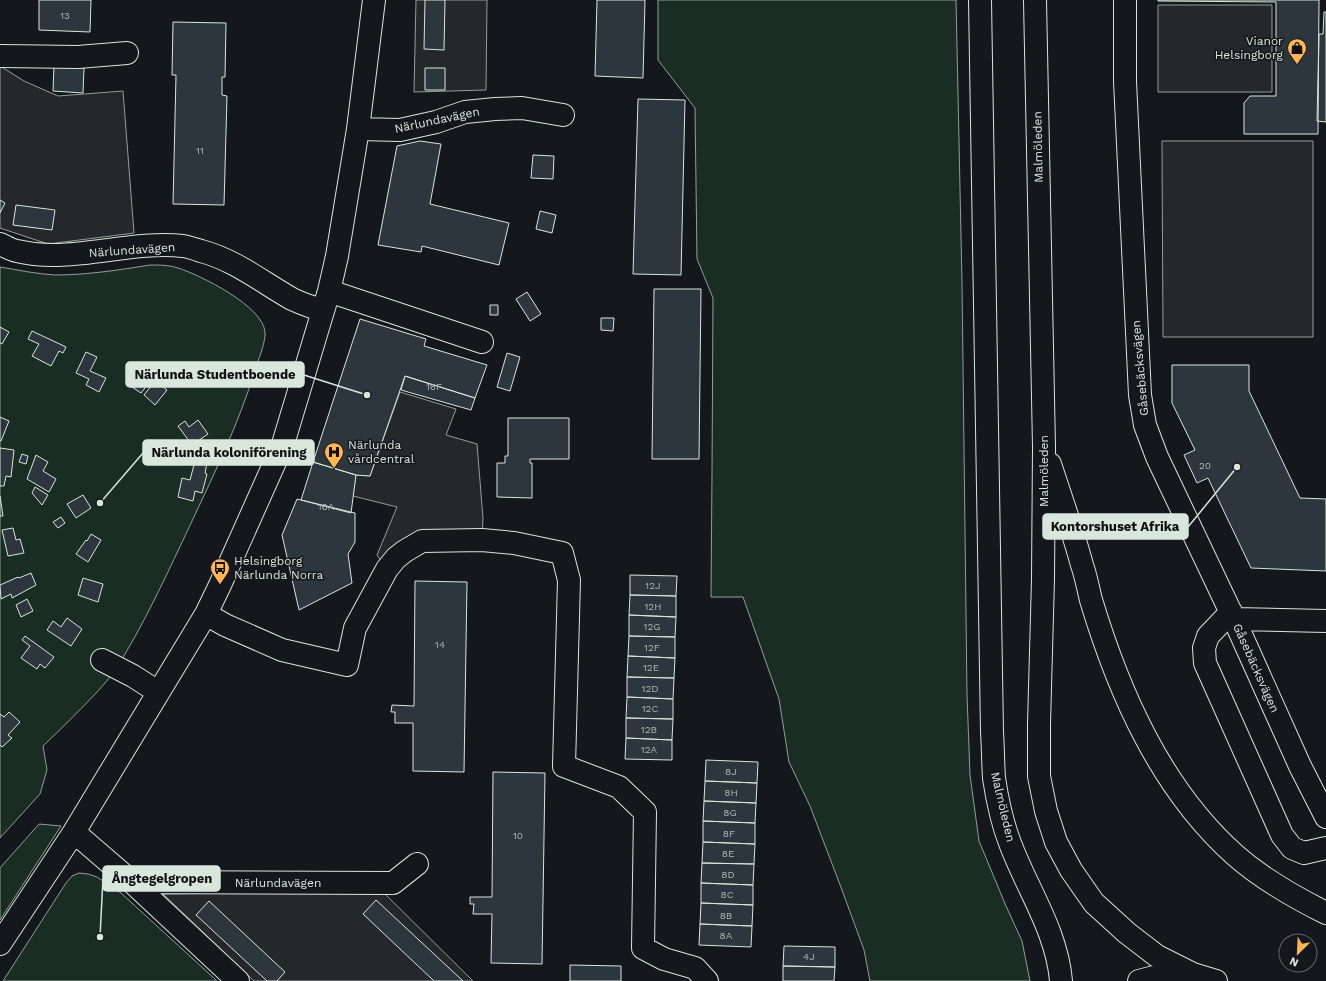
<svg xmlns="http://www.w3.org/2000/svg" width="1326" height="981" font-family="'Work Sans',sans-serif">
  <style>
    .green { fill: #1a2d24; stroke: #939e99 }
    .parking { fill: #24282b; stroke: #939e99 }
    .building { fill: #2c363c; stroke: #d8e6dc }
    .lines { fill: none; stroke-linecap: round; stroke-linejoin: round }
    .minor-casing { stroke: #d8e6dc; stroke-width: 24 }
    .highway-casing { stroke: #d8e6dc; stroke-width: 24 }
    .minor { stroke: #14181c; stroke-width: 22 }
    .highway { stroke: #14181c; stroke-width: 22 }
    .labels { text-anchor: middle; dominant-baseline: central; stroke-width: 3; stroke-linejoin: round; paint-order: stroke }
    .number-label { font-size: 10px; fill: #adbab4 }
    .poi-label { font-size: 12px; fill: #d8e6dc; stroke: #14181c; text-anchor: start }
    .street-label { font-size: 12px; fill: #d8e6dc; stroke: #14181c }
    .leader { fill: none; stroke: #d8e6dc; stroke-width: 1.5 }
    .callout-dot { fill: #d8e6dc; stroke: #14181c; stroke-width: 1.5 }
    .callout { fill: #d8e6dc; stroke: #d8e6dc; stroke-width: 1.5 }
    .callout-label { font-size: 13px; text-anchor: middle; font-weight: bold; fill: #111 }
  </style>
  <rect width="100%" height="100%" fill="#14181c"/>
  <!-- green -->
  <path class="green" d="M658,0H956L962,283L967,695L970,775L979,841L1006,906L1022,941L1030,981H870L864,950L842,890L810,806L789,762L779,699L743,597H711L712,473L713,298L697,259L695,108L658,60Z
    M150,265C159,265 169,265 178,268C200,275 263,306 265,332C266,342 258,360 255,370C239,423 215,472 192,521C168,572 144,625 114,672C109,679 103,685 98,691C80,710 62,728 43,746L47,770L40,794L0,838V267C18,270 37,274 55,275C87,275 119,270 150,265Z
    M39,824L61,826L0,920V868Z
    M79,873L88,874L97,877L121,893L217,981H3L66,883L72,876Z"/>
  <!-- parking -->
  <path class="parking" d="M416,0H487L486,90L414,92Z
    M1158,5H1272V92H1158Z
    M0,66L24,81L58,96L123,91L134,233L48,244L0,228Z
    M1162,141H1313V337H1163Z
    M400,392L456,409L446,435L477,444L483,518L482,540L422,541L387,569L377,555L397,507L353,496L356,475L370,476Z
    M382,891L473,981H254L163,894Z"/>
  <!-- building -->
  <path class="building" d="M39,0H91L90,32L39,30Z
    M425,0H445L444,50L424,49Z
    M597,0H645L643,78L595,76Z
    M1158,0H1319L1318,134H1244V103L1250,96H1276V2L1158,1Z
    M1324,12H1326V122L1317,121L1319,34H1323Z
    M173,22L226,23L225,77H222V95L227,96L224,205L173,204L176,75H172Z
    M54,66L84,68L83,93L53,91Z
    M425,68H445V90H425Z
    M638,99L685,100L681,275L633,274Z
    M420,141L441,144L430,204L509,223L499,265L422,246L421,252L378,245L397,146Z
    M533,155L554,156L553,179L531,178Z
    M0,200L5,203L0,213Z
    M16,205L55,210L52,230L13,225Z
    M540,211L556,215L552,233L536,229Z
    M654,289H701L699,459H652Z
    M527,292L541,314L530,321L516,299Z
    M490,305H498V315H490Z
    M601,318H614L613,331L601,330Z
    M360,319L426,339L424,346L487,365L475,398L405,376L370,476L356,475L313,462Z
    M0,327L9,332L2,344L0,343Z
    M32,331L66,347L63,353L59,351L51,366L32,356L39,344L28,339Z
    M86,352L97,357L90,371L106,378L99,392L86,385L89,379L76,373Z
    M507,353L520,357L510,391L497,387Z
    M1172,365H1249V391L1300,498L1326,499V571L1251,568L1208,478L1197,483L1184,455L1195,450L1172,403Z
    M405,376L475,398L471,410L401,390Z
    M140,377L148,384L141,393L132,387Z
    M155,381L167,390L155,405L144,395Z
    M0,417L9,421L1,441H0Z
    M508,418H569V459H530V463H532V498L497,497V463H505V456H508Z
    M198,420L208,434L192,445L178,426L185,421L189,427Z
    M0,448L14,450L11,477L6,476L4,486H0Z
    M22,454L28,456L26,464L19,462Z
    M36,455L48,462L43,471L56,479L49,492L27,479Z
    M195,461L207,463L205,473L207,474L202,493L195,491L193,501L178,497L182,478L190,480Z
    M313,462L356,475L351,513L301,500Z
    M35,487L48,495L42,505L32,493Z
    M83,495L91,508L76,518L67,504Z
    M0,496L3,516H0Z
    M297,499L355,513V542L348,554L352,583L299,610L282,535Z
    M61,517L65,523L58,528L53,522Z
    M13,528L16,540L20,539L24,553L8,556L2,530Z
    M91,534L101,540L88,562L76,554L86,540L87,541Z
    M31,573L36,585L12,598L11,594L1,599L0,585L18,577L19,578Z
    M630,575L677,576L676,596L630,595Z
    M83,578L103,584L98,602L78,595Z
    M415,581L467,582L464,772L413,771V723H395V712H391L392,705L414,706Z
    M630,595L676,596V617L629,615Z
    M27,599L33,611L21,617L16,605Z
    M629,615L676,617L675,637L629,636Z
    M67,618L82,629L71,646L47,630L53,621L61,627Z
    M25,636L54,657L45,668L40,664L37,669L21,658L30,646L22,640Z
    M629,636L675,637V658L628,656Z
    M628,656L675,658L674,678L627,677Z
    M627,677L674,678L673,699L627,697Z
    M627,697L673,699V719L626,718Z
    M9,712L20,722L8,735L12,738L2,747L0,745V714L4,717Z
    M626,718L673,719L672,740L626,738Z
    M626,738L672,740V760L625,759Z
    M706,760L758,762L757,783L705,781Z
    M493,772L545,773L542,964L491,963L492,914H473L474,904H470V897H492Z
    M705,781L757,783L756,803L704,801Z
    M704,801L756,803L755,823L703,821Z
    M703,821L755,823V844L703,842Z
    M703,842L755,844L754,864L702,863Z
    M702,863L754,864L753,885L701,883Z
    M701,883L753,885V905L701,903Z
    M376,900L463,981H434L363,914Z
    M209,901L285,972L277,981H267L196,915Z
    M701,903L753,905L752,926L700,924Z
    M700,924L752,926L751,947L699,945Z
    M784,946L835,947V967L783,966Z
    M570,965L621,966V981H570Z
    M783,966L835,967L834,981H783Z"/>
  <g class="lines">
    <!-- minor casing -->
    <g class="minor-casing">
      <path id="minor" d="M1125,0V81L1140,395L1145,425L1157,457L1234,619L1300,766L1326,817
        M0,56L78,57L127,53
        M358,129L400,130L436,122L465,112L495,109L522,108L563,115
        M0,244C5,246 11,250 17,251C71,264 128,240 183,246C189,247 195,249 201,251C235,260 262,282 292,299C302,304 313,307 323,311
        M329,291L482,342
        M1231,612L1208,636L1204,648L1205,663L1282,835L1292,848L1304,853L1326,848
        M206,614L225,625L282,650L347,665L355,628L387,569L396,558L405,551L422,541L482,540L514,543L562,553L569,580L564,766L619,787L645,812L643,948L664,959L695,968L707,981
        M1234,619L1326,621
        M102,660L133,676L158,692
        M74,832L132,882L238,981
        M132,882L393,883L417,864
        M0,944L74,832L206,614L220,585L283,444L329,291L337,256L358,129L374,0"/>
    </g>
    <!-- highway casing -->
    <g class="highway-casing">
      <path id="highway" d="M980,0L992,732C993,747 993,763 994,778C997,798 1003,825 1010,843C1027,889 1057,931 1061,981
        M1035,0L1044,447L1043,579L1039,724V776L1046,811L1056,842L1071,870L1094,903L1127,933L1157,956L1193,974
        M1050,464C1061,498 1073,531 1082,565C1086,576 1088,588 1091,600C1119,693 1161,789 1235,855C1262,879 1294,897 1326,913
        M1139,981L1154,977L1193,974L1216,981"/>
    </g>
    <!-- minor -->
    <use href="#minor" class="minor"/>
    <!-- highway -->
    <use href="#highway" class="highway"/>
  </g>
  <!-- icons -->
  <defs>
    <g id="shop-pin" transform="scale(1)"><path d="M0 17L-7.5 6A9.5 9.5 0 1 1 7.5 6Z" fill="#ffb74d" stroke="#14181c"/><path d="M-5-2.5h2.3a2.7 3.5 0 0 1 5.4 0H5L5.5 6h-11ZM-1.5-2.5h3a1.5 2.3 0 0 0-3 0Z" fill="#111"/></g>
    <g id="hospital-pin" transform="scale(1)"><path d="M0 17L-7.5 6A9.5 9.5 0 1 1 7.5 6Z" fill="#ffb74d" stroke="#14181c"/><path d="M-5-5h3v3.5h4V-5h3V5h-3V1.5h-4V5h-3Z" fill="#111"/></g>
    <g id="bus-pin" transform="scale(1)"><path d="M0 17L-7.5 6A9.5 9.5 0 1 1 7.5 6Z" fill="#ffb74d" stroke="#14181c"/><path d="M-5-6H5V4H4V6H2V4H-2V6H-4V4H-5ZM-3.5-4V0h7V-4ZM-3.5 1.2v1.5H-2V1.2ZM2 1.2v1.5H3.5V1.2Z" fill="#111"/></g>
  </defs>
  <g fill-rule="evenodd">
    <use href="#shop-pin" x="1297" y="48"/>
    <use href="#hospital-pin" x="334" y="452"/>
    <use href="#bus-pin" x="220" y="568"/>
  </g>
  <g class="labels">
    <!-- number labels -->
    <g class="number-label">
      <text x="65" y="15">13</text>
      <text x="200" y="150">11</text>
      <text x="434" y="386">16F</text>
      <text x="1205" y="465">20</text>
      <text x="326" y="506">16A</text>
      <text x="653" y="585">12J</text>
      <text x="653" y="606">12H</text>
      <text x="652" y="626">12G</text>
      <text x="440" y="644">14</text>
      <text x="652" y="647">12F</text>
      <text x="651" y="667">12E</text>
      <text x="650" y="688">12D</text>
      <text x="650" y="708">12C</text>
      <text x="649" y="729">12B</text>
      <text x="649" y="749">12A</text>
      <text x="731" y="771">8J</text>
      <text x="731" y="792">8H</text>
      <text x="730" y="812">8G</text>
      <text x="729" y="833">8F</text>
      <text x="518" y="835">10</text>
      <text x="728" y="853">8E</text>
      <text x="728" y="874">8D</text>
      <text x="727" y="894">8C</text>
      <text x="726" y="915">8B</text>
      <text x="726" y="935">8A</text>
      <text x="809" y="956">4J</text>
    </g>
    <!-- poi labels -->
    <g class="poi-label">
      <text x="1283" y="41" text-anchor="end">Vianor<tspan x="1283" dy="14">Helsingborg</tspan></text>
      <text x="348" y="445">Närlunda<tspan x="348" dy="14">vårdcentral</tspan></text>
      <text x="234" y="561">Helsingborg<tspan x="234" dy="14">Närlunda Norra</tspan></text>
    </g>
    <!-- street labels -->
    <g class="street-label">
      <text transform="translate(437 120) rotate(-12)">Närlundavägen</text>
      <text transform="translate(1038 147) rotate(-91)">Malmöleden</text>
      <text transform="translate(132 250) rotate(-4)">Närlundavägen</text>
      <text transform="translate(1140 368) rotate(-95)">Gåsebäcksvägen</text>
      <text transform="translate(1044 471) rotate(-90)">Malmöleden</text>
      <text transform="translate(1256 668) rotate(66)">Gåsebäcksvägen</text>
      <text transform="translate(1003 807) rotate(77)">Malmöleden</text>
      <text x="278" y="883">Närlundavägen</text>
    </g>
  </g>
  <!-- callouts -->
  <path class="leader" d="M367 395L304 375M100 503L143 453M1237 467L1188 527M100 937L103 878"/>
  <g class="callout-dot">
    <circle cx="367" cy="395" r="4"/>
    <circle cx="100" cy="503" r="4"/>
    <circle cx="1237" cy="467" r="4"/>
    <circle cx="100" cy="937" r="4"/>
  </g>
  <g class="callout">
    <rect x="126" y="362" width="178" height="25" rx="4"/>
    <rect x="143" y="440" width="171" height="25" rx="4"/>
    <rect x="1043" y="514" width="145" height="25" rx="4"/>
    <rect x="103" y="866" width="117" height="25" rx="4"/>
  </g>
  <g class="callout-label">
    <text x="215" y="379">Närlunda Studentboende</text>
    <text x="229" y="457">Närlunda koloniförening</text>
    <text x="1115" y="531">Kontorshuset Afrika</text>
    <text x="162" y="883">Ångtegelgropen</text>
  </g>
  <!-- north arrow -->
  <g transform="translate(1298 953) rotate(204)"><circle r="19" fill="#14181c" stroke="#626a69"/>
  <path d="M0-3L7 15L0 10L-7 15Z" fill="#ffb74d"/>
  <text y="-6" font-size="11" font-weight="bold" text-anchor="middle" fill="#d8e6dc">N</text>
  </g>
</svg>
